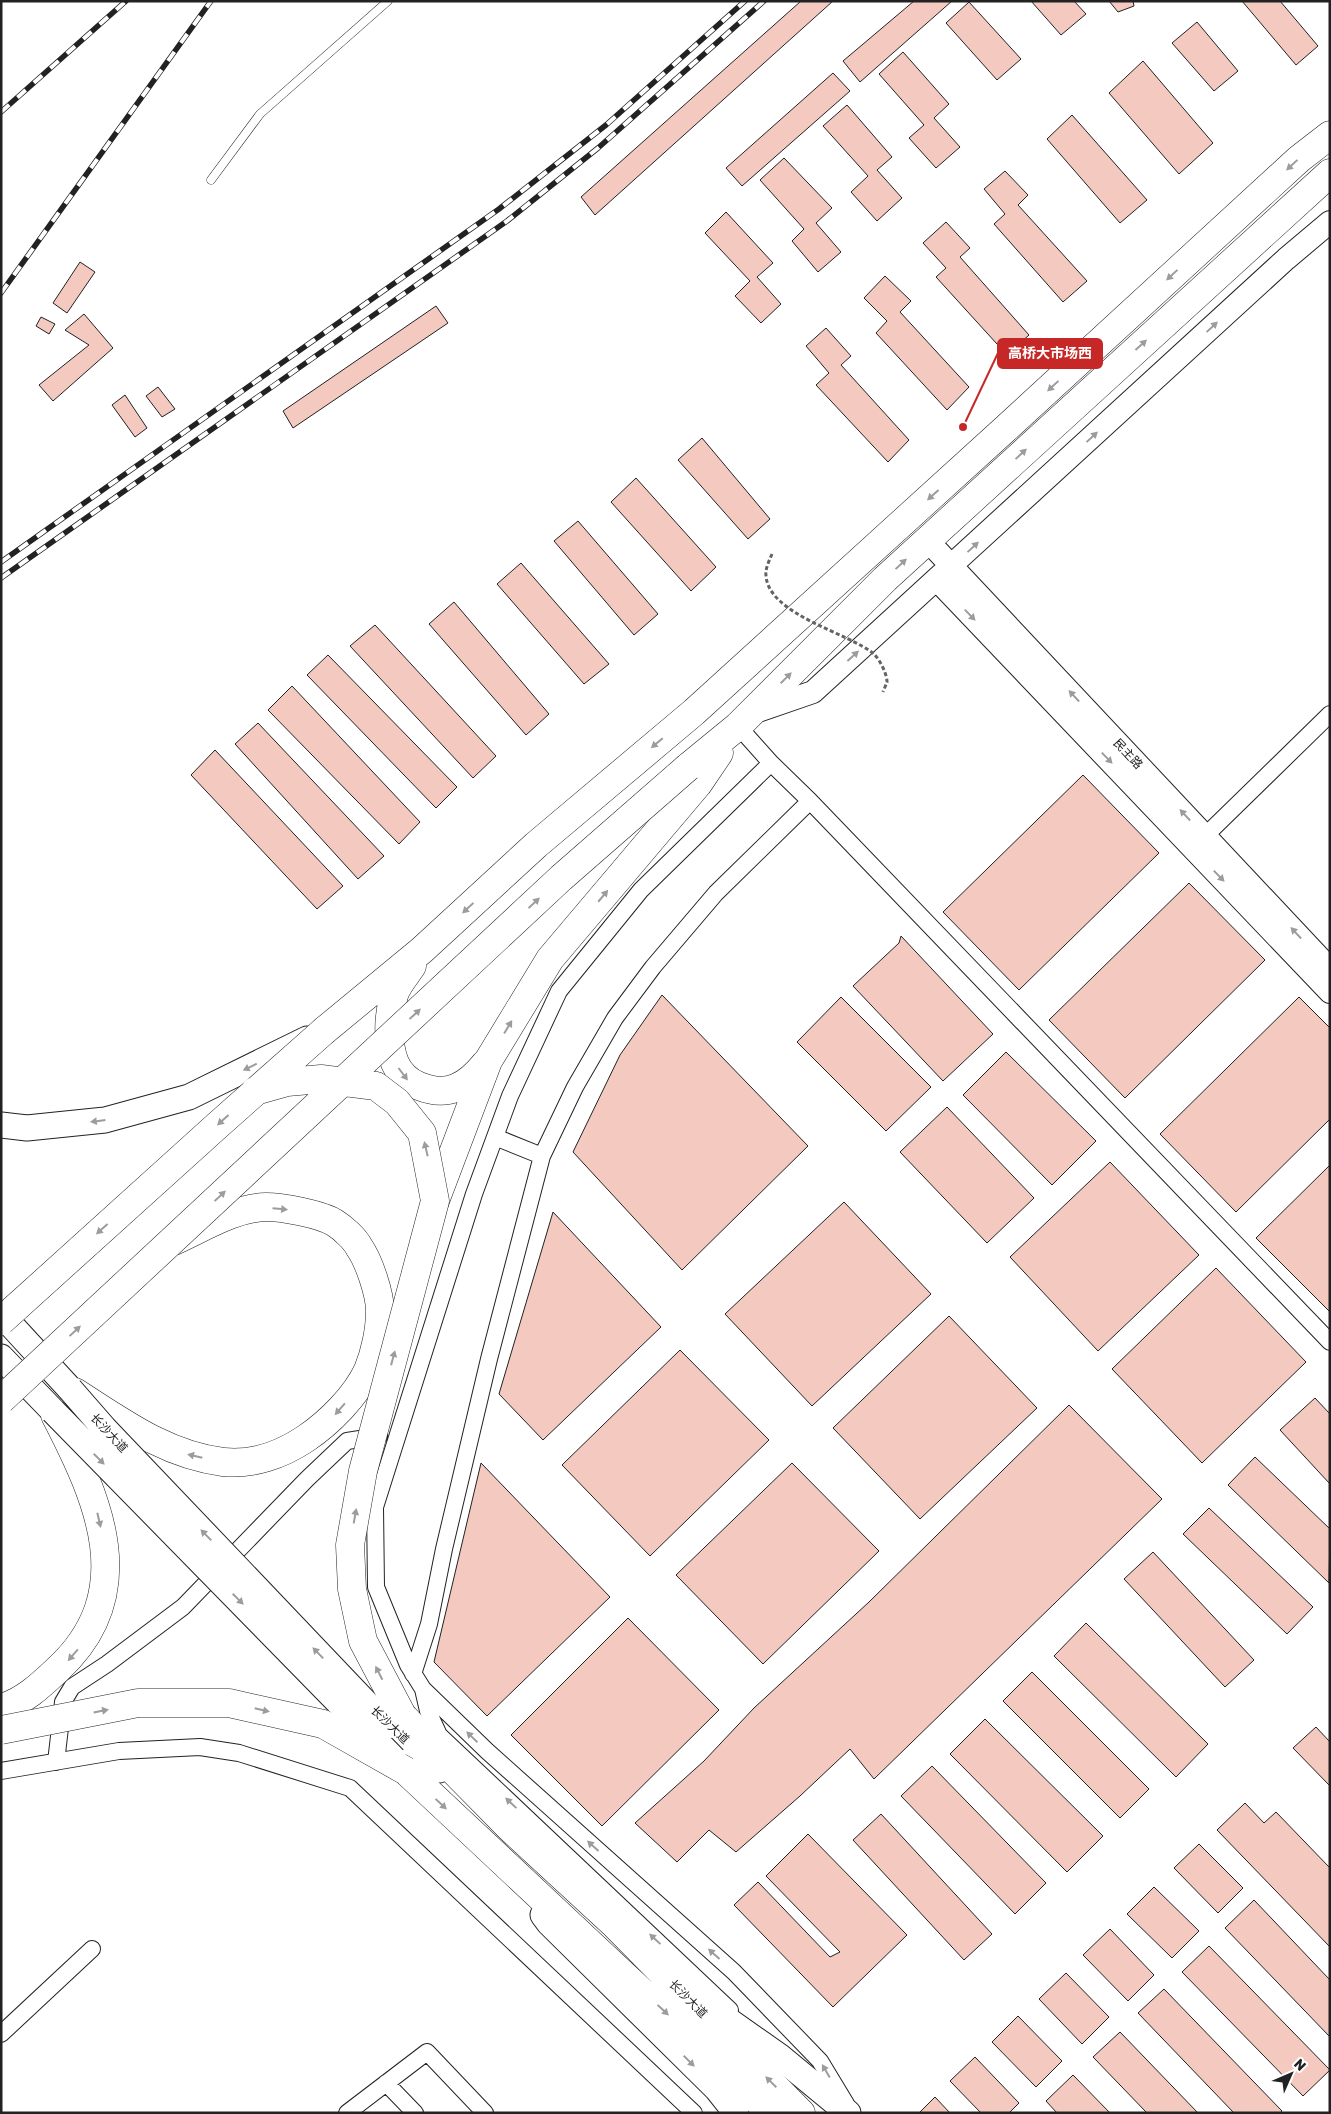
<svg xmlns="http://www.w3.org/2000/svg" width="1331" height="2114" font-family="Rubik,'Noto Sans SC',sans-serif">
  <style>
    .building { fill: #f3c9c0; stroke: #222 }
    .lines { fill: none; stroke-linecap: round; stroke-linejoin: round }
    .lane-casing { stroke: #222; stroke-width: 9 }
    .street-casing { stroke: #222; stroke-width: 18 }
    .secondary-casing { stroke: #222; stroke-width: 24 }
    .primary-casing { stroke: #222; stroke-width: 27 }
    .highway-casing { stroke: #222; stroke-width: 29 }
    .lane { stroke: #fff; stroke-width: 8 }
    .street { stroke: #fff; stroke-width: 16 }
    .secondary { stroke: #fff; stroke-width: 22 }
    .primary { stroke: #fff; stroke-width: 25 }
    .highway { stroke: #fff; stroke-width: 28 }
    .rail-casing { stroke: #222; stroke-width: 5.5 }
    .rail { stroke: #fff; stroke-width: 4; stroke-dasharray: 11; stroke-linecap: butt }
    .primary-bridge-casing { stroke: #222; stroke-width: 27; stroke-linecap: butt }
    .highway-bridge-casing { stroke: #222; stroke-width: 29; stroke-linecap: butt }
    .path-bridge { stroke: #646464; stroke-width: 3; stroke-dasharray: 4 2.5; stroke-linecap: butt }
    .primary-bridge { stroke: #fff; stroke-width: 25 }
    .highway-bridge { stroke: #fff; stroke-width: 28 }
    .oneway { fill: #9c9c9c }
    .labels { text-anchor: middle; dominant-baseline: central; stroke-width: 4; stroke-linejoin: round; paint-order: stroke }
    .street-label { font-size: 12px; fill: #222; stroke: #fff }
    .leader { fill: none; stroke: #c62828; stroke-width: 2 }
    .callout-dot { fill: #c62828; stroke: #fff; stroke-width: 2 }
    .callout { fill: #c62828; stroke: #c62828; stroke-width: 2 }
    .callout-label { font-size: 14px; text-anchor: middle; font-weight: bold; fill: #fff }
  </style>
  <rect width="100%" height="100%" fill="#fff"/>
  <!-- building -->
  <path class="building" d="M801,1H833L595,215L581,197Z
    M914,1H952L860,82L843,61Z
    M1031,1H1074L1086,14L1061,35Z
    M1109,1H1133L1134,6L1118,12Z
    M1242,1H1280L1318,46L1296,65Z
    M969,2L1021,59L997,80L946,23Z
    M1197,22L1238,71L1214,91L1172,43Z
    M903,52L949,104L934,118L960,147L936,168L909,138L924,125L879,74Z
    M1143,61L1213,143L1179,174L1109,93Z
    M833,73L850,91L742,186L726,168Z
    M847,105L892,157L877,170L902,198L877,221L851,192L868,176L823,126Z
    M1072,115L1147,200L1120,223L1047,139Z
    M784,158L832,208L816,223L841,252L818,272L792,241L804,229L760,180Z
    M1005,171L1028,195L1018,205L1087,281L1063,302L994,224L1005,214L984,189Z
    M726,212L773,263L757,277L781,304L761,323L735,296L750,281L705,233Z
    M946,222L970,248L960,257L1029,335L1007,355L936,277L946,268L923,243Z
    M80,262L95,272L67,313L53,303Z
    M885,276L911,301L900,312L969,387L947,410L876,333L887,321L864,298Z
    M436,306L448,323L293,428L283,411Z
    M84,314L113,348L53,401L39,385L89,345L65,330Z
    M41,317L55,324L49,334L36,326Z
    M826,328L851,356L841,365L909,440L888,462L816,385L829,373L806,346Z
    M158,387L175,409L162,417L146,396Z
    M125,395L147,428L135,437L112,405Z
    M702,438L770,519L748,539L678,460Z
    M636,478L716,567L691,591L611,502Z
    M578,521L658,614L634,635L554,541Z
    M521,563L609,664L584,684L497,584Z
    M454,602L549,714L526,735L429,624Z
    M375,625L496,756L473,778L350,646Z
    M328,655L457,787L436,808L307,675Z
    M292,686L420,822L399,844L268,710Z
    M258,723L384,856L358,879L235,744Z
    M215,750L343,886L317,909L191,775Z
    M1083,775L1159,853L1019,990L943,912Z
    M1189,883L1265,960L1125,1098L1049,1020Z
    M901,936L993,1034L943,1081L853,986L899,943Z
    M662,995L808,1146L682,1270L573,1152L620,1055Z
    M841,997L931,1087L886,1131L797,1042Z
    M1299,997L1330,1028V1119L1236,1212L1160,1134Z
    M1006,1052L1096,1141L1052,1185L963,1095Z
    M947,1107L1034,1198L987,1243L900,1152Z
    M1110,1162L1199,1255L1098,1351L1010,1257Z
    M1330,1165V1312L1256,1238Z
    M844,1202L931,1294L812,1406L725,1314Z
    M553,1212L661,1327L543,1440L499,1394Z
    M1216,1268L1306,1362L1202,1463L1112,1369Z
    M949,1316L1037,1408L920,1519L833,1428Z
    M680,1350L769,1440L650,1556L562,1465Z
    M1315,1398L1330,1414V1484L1280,1430Z
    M1069,1405L1162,1499L874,1779L850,1749L800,1796L736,1852L709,1830L677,1862L635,1823L704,1761L754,1708L869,1602Z
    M1255,1457L1330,1529L1329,1583L1228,1485Z
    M481,1463L610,1597L487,1716L434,1662Z
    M792,1463L879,1551L763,1664L676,1575Z
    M1209,1508L1313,1607L1287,1634L1183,1534Z
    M1153,1552L1254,1660L1225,1687L1124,1579Z
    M628,1618L719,1710L602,1826L511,1735Z
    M1086,1623L1208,1744L1176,1777L1054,1656Z
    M1032,1672L1149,1789L1120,1818L1003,1701Z
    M985,1719L1103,1836L1067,1872L950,1754Z
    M1316,1727L1330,1742V1786L1293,1748Z
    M932,1766L1046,1883L1015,1914L901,1796Z
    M1245,1803L1264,1823L1276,1812L1330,1868V1947L1217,1830Z
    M881,1814L992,1934L964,1960L853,1840Z
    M808,1834L907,1935L833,2007L734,1905L758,1882L830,1957L840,1952L766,1876Z
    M1199,1844L1243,1888L1218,1913L1174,1868Z
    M1154,1887L1199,1931L1172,1958L1127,1914Z
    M1254,1900L1330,1980V2037L1225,1928Z
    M1110,1929L1154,1975L1128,2001L1083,1955Z
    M1209,1946L1330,2070L1303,2096L1182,1972Z
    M1066,1973L1109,2017L1082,2044L1039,1999Z
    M1164,1989L1282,2111L1280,2113H1234L1138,2013Z
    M1018,2016L1062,2061L1036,2087L992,2042Z
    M1120,2032L1198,2113H1147L1093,2057Z
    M975,2057L1019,2103L1009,2113H981L950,2081Z
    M1073,2075L1110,2113H1057L1046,2101Z
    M935,2097L950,2113H919Z"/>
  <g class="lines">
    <!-- lane casing -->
    <g class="lane-casing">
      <path id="lane" d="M211,180L260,114L388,1"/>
    </g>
    <!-- street casing -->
    <g class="street-casing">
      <path id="street" d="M738,726L771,763L641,890L559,991L510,1096L474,1194L375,1507L376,1587L408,1665L423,1689L487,1751L734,1972L820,2061L846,2104
        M771,763L810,801L1330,1342
        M1205,836L1330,714
        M495,1137L542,1156
        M413,1674L429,1624L444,1549L489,1359L542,1156L575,1087L615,1018L653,967L716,893L810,801
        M423,1689L428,1711L439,1735L730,2010
        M56,1762L63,1702L72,1687L107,1664L183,1607L307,1479L347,1441L379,1436
        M1,1771L119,1751L200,1747L239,1753L350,1788L694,2113
        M1,2034L92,1949
        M386,2083L415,2113
        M347,2113L427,2052L485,2113"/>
    </g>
    <!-- secondary casing -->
    <g class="secondary-casing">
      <path id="secondary" d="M927,540L1330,969
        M937,580L1330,992
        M752,713L813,692L1286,259L1330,222"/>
    </g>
    <!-- primary casing -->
    <g class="primary-casing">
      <path id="primary" d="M1,1125L27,1128L105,1120L189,1097L307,1039
        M1,1314L70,1389
        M1,1357L53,1411
        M388,1726L439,1770
        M543,1915L549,1923L717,2089L736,2113
        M701,2001L779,2056L848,2113"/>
    </g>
    <!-- highway casing -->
    <g class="highway-casing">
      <path id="highway" d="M688,767L738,726L885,579L1330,173
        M412,966C406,975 397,985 394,995C388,1016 387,1043 395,1063C400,1074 409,1082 419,1086C448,1098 467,1086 485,1064
        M325,1030L422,950L536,845L694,712L1004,430L1299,159L1330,135
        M435,1201L488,1061L550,959L698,784L719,753
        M75,1392C122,1422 166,1455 223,1462C252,1465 281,1455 305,1439C329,1423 356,1396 368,1370C375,1353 380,1330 380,1311C380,1294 369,1261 359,1247C355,1239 343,1228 335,1223C321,1214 282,1207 266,1207C234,1208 203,1228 174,1241
        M1,1708C23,1702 40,1686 57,1670C141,1593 99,1500 55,1415
        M402,1715L445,1762L510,1828L613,1923L801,2113
        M406,1771L771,2113"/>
    </g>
    <!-- lane -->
    <use href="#lane" class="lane"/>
    <!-- street -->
    <use href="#street" class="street"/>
    <!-- secondary -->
    <use href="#secondary" class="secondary"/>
    <!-- primary -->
    <use href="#primary" class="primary"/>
    <!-- highway -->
    <use href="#highway" class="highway"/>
    <!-- rail casing -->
    <g class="rail-casing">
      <path id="rail" d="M1,112L126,1
        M1,293L211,1
        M1,562L499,209L606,125L745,1
        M1,578L507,221L598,148L764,1"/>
    </g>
    <!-- rail -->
    <use href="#rail" class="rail"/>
    <!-- primary-bridge casing -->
    <g class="primary-bridge-casing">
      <path id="primary-bridge" d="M70,1389L104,1428L388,1726
        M53,1411L394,1759"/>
    </g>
    <!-- highway-bridge casing -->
    <g class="highway-bridge-casing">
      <path id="highway-bridge" d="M255,1091L287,1082L321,1079L376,1086L397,1102L422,1133L435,1201L363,1471L350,1545L352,1589L363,1641L402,1715
        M1,1321L219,1124L325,1030
        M1,1400L561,878L688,767
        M1,1730L138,1703H229L323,1724L406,1771"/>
    </g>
    <!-- path-bridge -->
    <path class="path-bridge" d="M772,554C769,561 765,569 766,576C769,615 849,633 874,654C880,660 887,674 887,682C886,685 884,689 883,692"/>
    <!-- primary-bridge -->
    <use href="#primary-bridge" class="primary-bridge"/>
    <!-- highway-bridge -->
    <use href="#highway-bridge" class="highway-bridge"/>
  </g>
  <!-- one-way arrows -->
  <defs><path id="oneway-solid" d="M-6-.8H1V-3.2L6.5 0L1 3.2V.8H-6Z" transform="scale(1.25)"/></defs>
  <g class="oneway">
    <use href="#oneway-solid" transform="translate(1292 165) rotate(137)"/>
    <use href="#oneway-solid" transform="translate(1172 275) rotate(137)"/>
    <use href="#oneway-solid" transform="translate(1212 327) rotate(-43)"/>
    <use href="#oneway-solid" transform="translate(1141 345) rotate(-42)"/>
    <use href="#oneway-solid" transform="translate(1053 386) rotate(137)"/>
    <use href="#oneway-solid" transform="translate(1092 437) rotate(-43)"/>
    <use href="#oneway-solid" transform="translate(1021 454) rotate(-43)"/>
    <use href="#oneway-solid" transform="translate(933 495) rotate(138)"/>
    <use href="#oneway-solid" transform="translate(973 547) rotate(-43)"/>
    <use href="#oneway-solid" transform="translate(901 564) rotate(-43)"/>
    <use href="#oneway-solid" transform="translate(970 615) rotate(46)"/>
    <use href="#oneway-solid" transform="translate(853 656) rotate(-42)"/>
    <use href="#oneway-solid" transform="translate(786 678) rotate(-45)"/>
    <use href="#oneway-solid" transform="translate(1074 696) rotate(-133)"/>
    <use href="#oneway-solid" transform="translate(657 743) rotate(140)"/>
    <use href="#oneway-solid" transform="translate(1107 758) rotate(46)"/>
    <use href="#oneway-solid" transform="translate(1185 815) rotate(-133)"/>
    <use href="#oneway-solid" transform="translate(1219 876) rotate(46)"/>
    <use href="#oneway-solid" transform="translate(603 896) rotate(-50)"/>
    <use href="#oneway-solid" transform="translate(534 903) rotate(-43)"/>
    <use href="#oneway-solid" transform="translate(468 908) rotate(137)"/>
    <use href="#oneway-solid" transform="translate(1296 933) rotate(-133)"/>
    <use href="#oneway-solid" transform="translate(415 1014) rotate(-43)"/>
    <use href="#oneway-solid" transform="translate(508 1027) rotate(-59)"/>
    <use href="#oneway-solid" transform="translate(250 1067) rotate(154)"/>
    <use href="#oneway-solid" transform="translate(403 1074) rotate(53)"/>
    <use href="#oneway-solid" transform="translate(223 1120) rotate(138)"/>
    <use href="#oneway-solid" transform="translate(98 1121) rotate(173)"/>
    <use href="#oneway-solid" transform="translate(426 1149) rotate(-103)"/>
    <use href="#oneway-solid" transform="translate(220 1196) rotate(-43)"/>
    <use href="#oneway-solid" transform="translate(280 1209) rotate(5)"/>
    <use href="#oneway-solid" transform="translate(102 1229) rotate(138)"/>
    <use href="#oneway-solid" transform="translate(75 1331) rotate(-43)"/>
    <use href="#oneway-solid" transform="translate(393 1358) rotate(-75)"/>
    <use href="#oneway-solid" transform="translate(340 1409) rotate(131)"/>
    <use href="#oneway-solid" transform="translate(195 1456) rotate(-167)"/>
    <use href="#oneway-solid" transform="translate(99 1459) rotate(45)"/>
    <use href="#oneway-solid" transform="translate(355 1516) rotate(-80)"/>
    <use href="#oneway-solid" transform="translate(99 1520) rotate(77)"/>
    <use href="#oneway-solid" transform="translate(206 1535) rotate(-134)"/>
    <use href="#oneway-solid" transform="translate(238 1599) rotate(45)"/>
    <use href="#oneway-solid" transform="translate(318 1653) rotate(-134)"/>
    <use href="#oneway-solid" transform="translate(73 1655) rotate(131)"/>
    <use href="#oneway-solid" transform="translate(379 1673) rotate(-117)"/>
    <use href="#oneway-solid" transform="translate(262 1710) rotate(13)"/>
    <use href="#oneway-solid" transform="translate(101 1711) rotate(-11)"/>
    <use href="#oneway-solid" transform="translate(472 1737) rotate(-136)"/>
    <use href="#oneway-solid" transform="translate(511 1803) rotate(-137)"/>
    <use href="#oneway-solid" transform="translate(441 1804) rotate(43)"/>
    <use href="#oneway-solid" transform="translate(593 1846) rotate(-138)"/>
    <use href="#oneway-solid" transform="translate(655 1939) rotate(-137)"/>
    <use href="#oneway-solid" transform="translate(714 1954) rotate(-138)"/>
    <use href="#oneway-solid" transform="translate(663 2010) rotate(43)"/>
    <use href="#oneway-solid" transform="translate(689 2061) rotate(45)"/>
    <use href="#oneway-solid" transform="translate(826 2071) rotate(-120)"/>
    <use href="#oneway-solid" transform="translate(771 2082) rotate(-135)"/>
  </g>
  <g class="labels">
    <!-- street labels -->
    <g class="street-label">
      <text transform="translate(1128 754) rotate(47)">民主路</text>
      <text transform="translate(109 1433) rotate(47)">长沙大道</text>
      <text transform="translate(390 1725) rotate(44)">长沙大道</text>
      <text transform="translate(688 1999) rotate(45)">长沙大道</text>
    </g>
  </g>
  <!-- callouts -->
  <path class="leader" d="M963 427L998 353"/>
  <circle class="callout-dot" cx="963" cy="427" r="5"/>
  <rect class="callout" x="998" y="339" width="104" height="29" rx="5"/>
  <g class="callout-label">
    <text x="1050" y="358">高桥大市场西</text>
  </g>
  <!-- border -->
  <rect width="1331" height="2114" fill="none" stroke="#222222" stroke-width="5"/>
  <!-- north arrow -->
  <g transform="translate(1291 2074) rotate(45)" stroke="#ffffff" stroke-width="4" paint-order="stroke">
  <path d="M0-4L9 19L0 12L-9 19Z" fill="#222222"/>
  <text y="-8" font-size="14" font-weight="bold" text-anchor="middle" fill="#222222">N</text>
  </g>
</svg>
